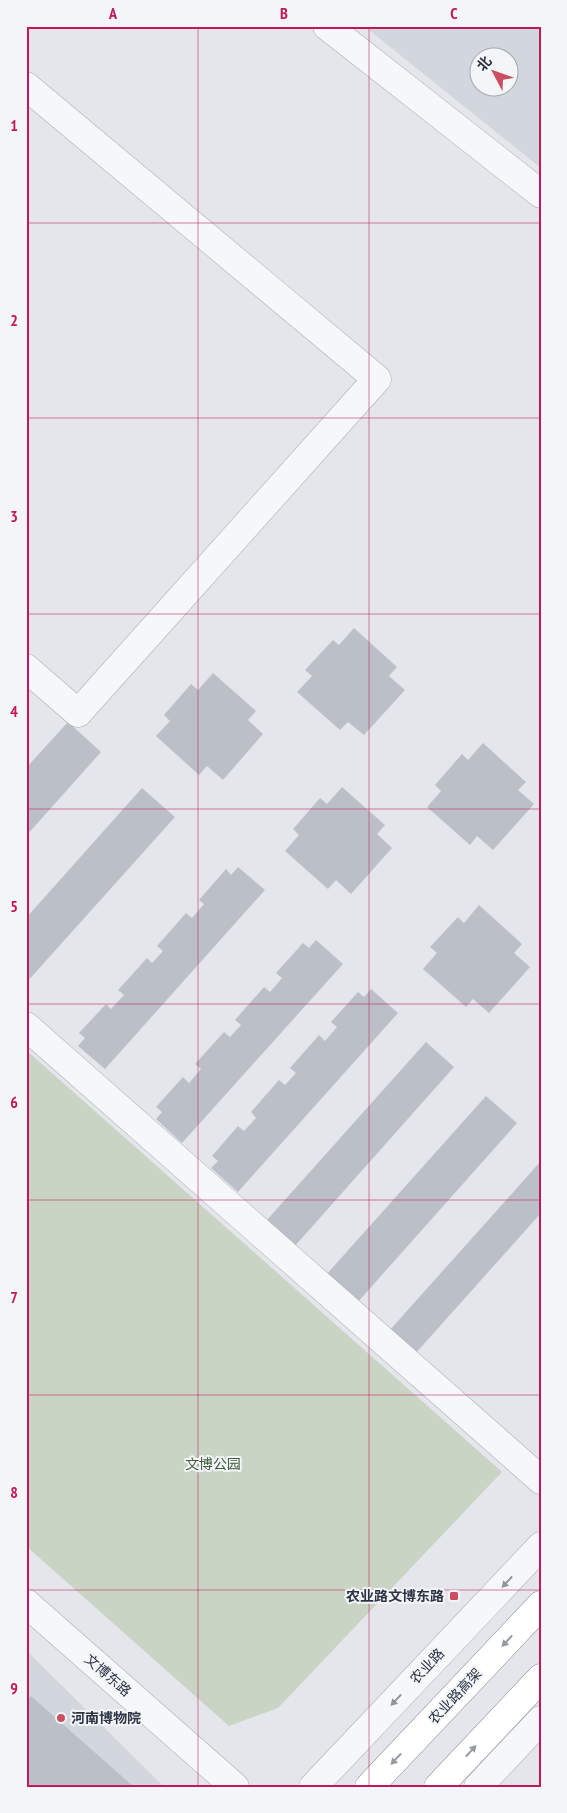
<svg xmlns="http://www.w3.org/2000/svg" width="567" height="1813" font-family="'PT Sans Narrow','Noto Sans SC',sans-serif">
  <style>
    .built { fill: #d2d6dd; fill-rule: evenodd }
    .green { fill: #c9d4c5 }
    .building { fill: #bbc0c8 }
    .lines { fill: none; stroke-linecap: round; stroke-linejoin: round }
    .minor-casing { stroke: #a9adb5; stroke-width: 29 }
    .highway-casing { stroke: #8b94a1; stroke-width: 29 }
    .minor { stroke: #f6f7f9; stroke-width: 28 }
    .highway { stroke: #fff; stroke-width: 28 }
    .oneway { fill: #91969e }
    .oneway2 { fill: #969aa1 }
    .grid { fill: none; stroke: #c2185b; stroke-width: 1; stroke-opacity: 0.55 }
    .poi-dot { fill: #c94f61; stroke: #f3f5f8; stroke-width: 2 }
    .labels { text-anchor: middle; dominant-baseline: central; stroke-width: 4; stroke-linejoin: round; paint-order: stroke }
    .park-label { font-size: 14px; fill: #405e3a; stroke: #f3f5f8 }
    .poi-label { font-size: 14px; font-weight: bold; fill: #2c3443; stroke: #f3f5f8; text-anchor: end }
    .street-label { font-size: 14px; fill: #2c3443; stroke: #f3f5f8 }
    .neatline { fill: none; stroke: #c2185b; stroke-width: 2 }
    .grid-label { font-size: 16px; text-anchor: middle; font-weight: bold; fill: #c2185b }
  </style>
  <rect width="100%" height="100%" fill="#e4e6eb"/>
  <!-- built -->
  <path class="built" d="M364,26H541V168ZM480,58H510V88H480Z
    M26,1650L164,1787H26Z"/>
  <!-- green -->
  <path class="green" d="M26,1050L502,1472L278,1708L229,1726L26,1546Z"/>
  <!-- building -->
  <path class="building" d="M354,628L397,667L389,676L405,690L364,735L348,722L340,730L297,692L312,676L305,670L333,640L339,645Z
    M213,673L256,711L248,720L263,734L223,780L207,766L199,775L156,736L170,721L164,715L191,684L198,690Z
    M68,722L101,752L26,836V768Z
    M483,743L526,782L518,790L534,804L493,850L477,836L470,845L427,807L441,791L435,785L462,754L468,760Z
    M342,787L385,825L377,834L392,848L351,894L336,880L328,889L285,851L299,835L293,829L320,798L327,804Z
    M142,788L175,817L26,983V918Z
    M238,867L265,890L105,1069L78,1046L85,1038L79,1033L106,1004L111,1009L124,995L118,990L147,958L152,963L163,951L157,946L186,913L192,918L204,904L199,900L226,869L231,875Z
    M479,905L522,944L514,953L530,967L489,1013L473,999L466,1007L423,969L437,953L430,947L458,917L464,923Z
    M316,940L343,964L182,1143L156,1119L162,1112L156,1107L183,1077L189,1083L201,1069L195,1064L224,1032L230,1037L241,1025L235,1020L264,987L270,992L282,978L276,973L303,943L309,948Z
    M371,989L398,1013L238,1192L211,1168L218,1161L212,1156L238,1126L244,1131L256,1118L251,1112L279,1080L285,1085L296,1073L290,1068L319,1035L325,1041L337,1027L331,1022L358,992L364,997Z
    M426,1042L454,1067L294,1247L266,1221Z
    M486,1096L517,1123L357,1303L326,1275Z
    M541,1161V1213L415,1354L389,1331Z
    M31,1696L134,1787H26V1701Z"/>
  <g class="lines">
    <!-- minor casing -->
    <g class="minor-casing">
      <path id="minor" d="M327,26L541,194
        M26,86L377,379L78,713L26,668
        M26,1026L541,1480
        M26,1603L235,1787
        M313,1787L541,1546
        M478,1787L541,1720"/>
    </g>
    <!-- highway casing -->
    <g class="highway-casing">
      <path id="highway" d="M369,1787L541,1605
        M438,1787L541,1678"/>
    </g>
    <!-- minor -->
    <use href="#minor" class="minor"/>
    <!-- highway -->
    <use href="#highway" class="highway"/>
  </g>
  <!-- one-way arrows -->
  <defs><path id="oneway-solid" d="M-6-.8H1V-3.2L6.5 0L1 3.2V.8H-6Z" transform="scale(1.25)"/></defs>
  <g class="oneway">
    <use href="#oneway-solid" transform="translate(507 1582) rotate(133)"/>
    <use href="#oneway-solid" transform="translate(396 1700) rotate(133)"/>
  </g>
  <g class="oneway2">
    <use href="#oneway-solid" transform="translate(507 1641) rotate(133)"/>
    <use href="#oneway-solid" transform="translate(471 1751) rotate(-47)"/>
    <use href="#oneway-solid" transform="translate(396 1759) rotate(133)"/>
  </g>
  <!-- grid -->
  <path class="grid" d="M198,26V1787M369,26V1787M26,223H541M26,418H541M26,614H541M26,809H541M26,1004H541M26,1200H541M26,1395H541M26,1590H541"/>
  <!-- markers -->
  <g class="poi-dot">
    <rect x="449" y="1591" width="10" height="10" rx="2.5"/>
    <circle cx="61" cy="1718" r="5"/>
  </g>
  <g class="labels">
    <!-- park labels -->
    <g class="park-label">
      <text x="213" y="1464">文博公园</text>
    </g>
    <!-- poi labels -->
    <g class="poi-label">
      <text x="444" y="1596">农业路文博东路</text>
      <text x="71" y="1718" text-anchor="start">河南博物院</text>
    </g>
    <!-- street labels -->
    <g class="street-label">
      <text transform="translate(427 1666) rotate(-47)">农业路</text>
      <text transform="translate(108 1675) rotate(41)">文博东路</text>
      <text transform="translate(455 1696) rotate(-47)">农业路高架</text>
    </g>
  </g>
  <!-- border -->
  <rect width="567" height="1813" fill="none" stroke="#f3f5f8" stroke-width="55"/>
  <!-- north arrow -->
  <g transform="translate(494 72) rotate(311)"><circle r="24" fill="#f3f5f8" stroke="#a3a8b0"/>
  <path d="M0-4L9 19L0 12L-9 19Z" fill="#c94f61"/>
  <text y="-8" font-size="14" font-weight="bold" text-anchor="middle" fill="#2c3443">北</text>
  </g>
  <rect x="28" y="28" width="512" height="1758" class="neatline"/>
  <g class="grid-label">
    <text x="113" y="19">A</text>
    <text x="284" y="19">B</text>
    <text x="454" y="19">C</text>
    <text x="14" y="131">1</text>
    <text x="14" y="326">2</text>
    <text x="14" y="522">3</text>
    <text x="14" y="717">4</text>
    <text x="14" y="912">5</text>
    <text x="14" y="1108">6</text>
    <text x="14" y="1303">7</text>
    <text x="14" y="1498">8</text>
    <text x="14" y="1694">9</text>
  </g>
</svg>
